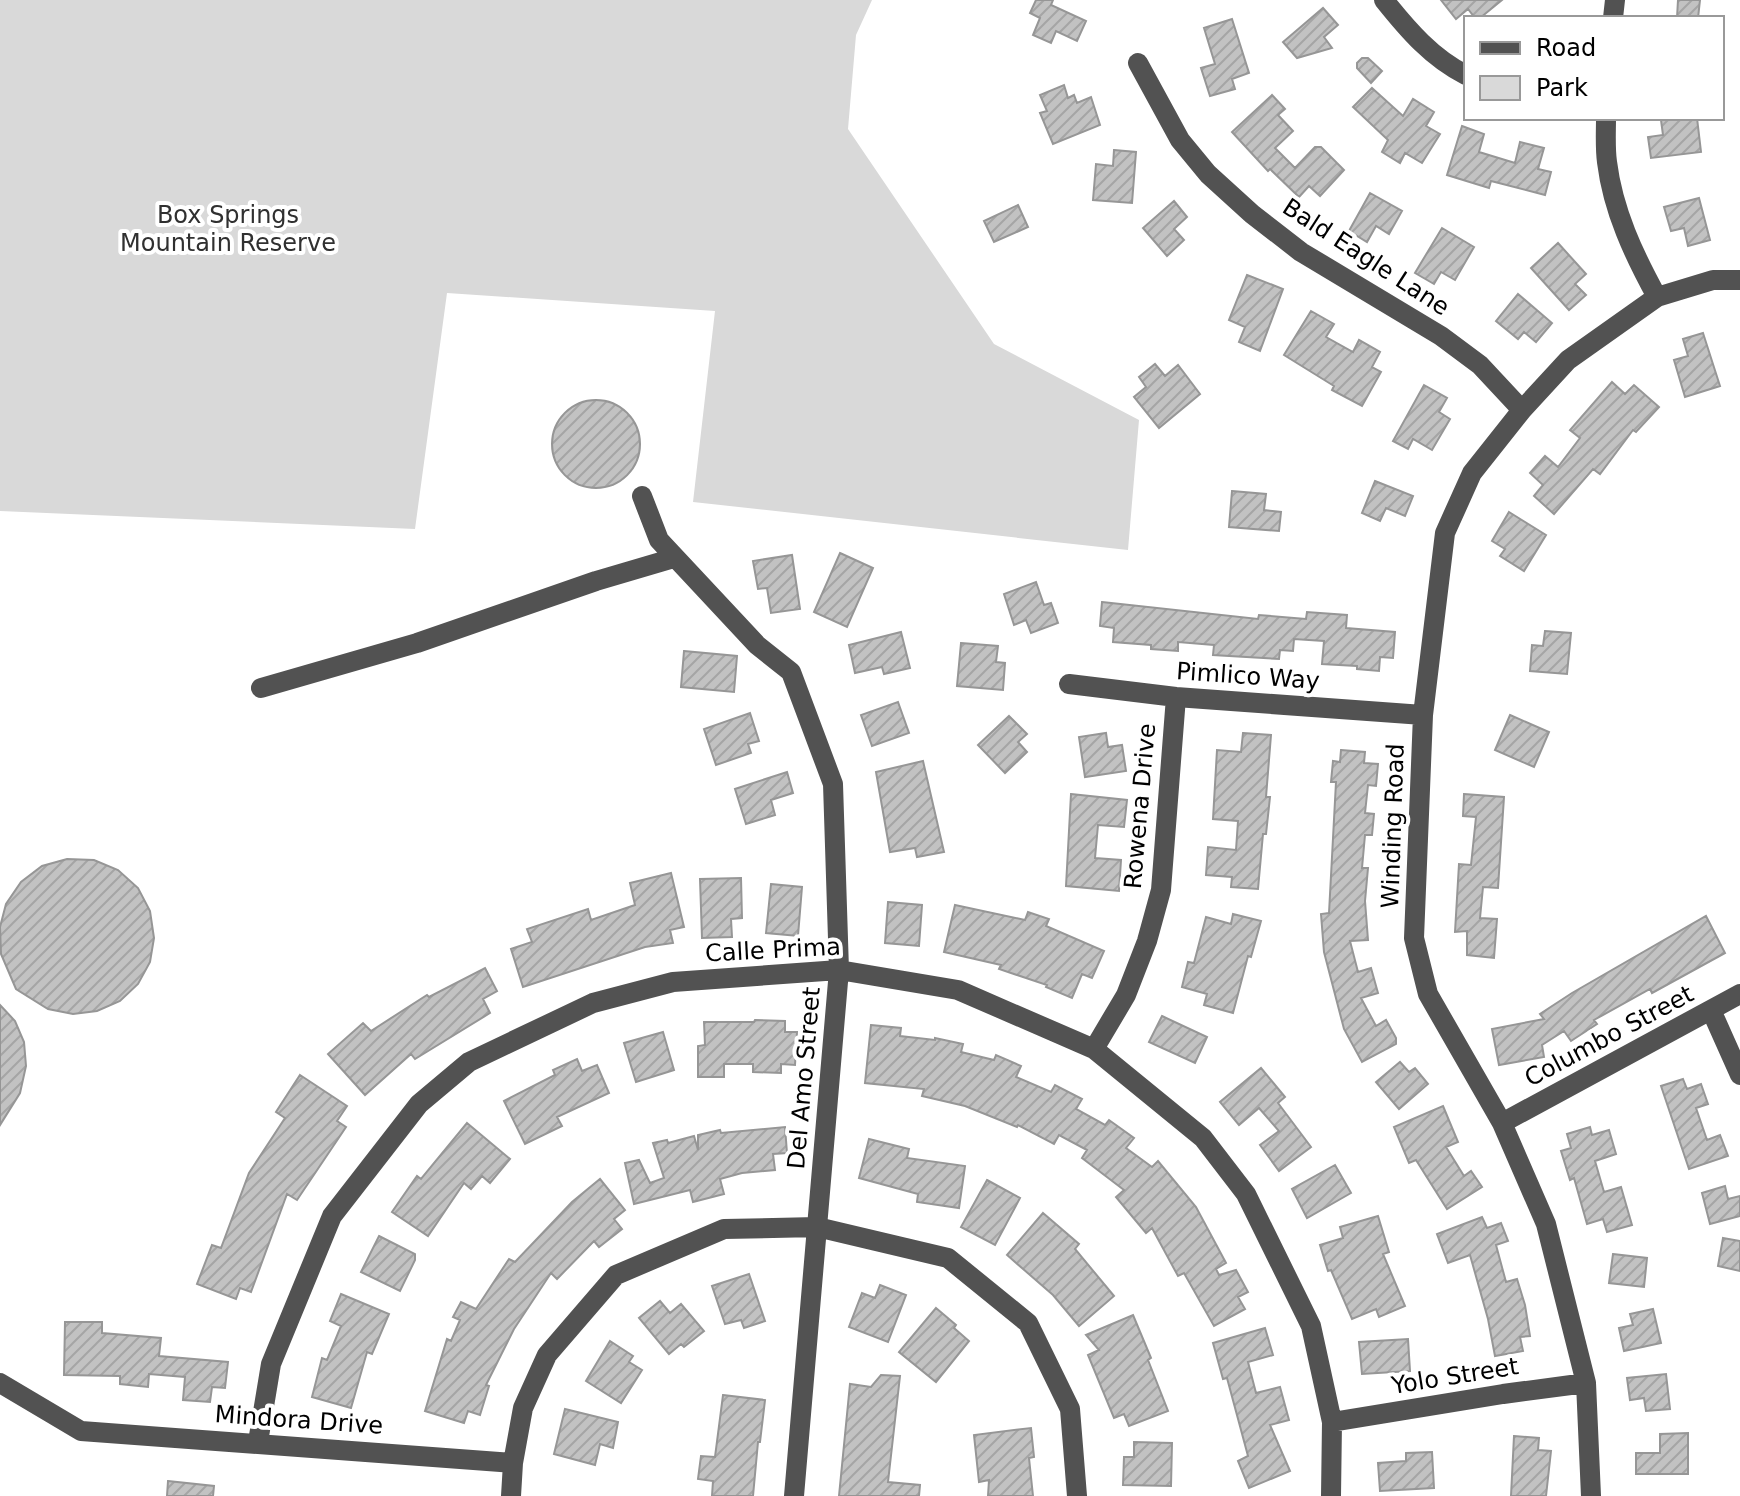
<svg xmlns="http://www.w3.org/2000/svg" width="1740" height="1496" font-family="'DejaVu Sans',sans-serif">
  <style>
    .park { fill: #d9d9d9 }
    .building { fill: url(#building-hatch); stroke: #969696; stroke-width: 2 }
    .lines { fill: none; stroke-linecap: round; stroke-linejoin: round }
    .minor { stroke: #525252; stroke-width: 20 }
    .labels { text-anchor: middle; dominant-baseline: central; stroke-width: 8; stroke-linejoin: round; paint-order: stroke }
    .park-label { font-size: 24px; fill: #303030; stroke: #fff }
    .street-label { font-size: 24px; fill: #000; stroke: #fff }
  </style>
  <defs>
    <pattern id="building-hatch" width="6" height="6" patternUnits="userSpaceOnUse" patternTransform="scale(2)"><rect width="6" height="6" fill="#c2c2c2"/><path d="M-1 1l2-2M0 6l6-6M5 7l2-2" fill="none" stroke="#a5a5a5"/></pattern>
  </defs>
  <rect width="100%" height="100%" fill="#fff"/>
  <!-- park -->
  <path class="park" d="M0,0H872L856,35L848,129L994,344L1139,420L1128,550L693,502L715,311L447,293L415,529L0,511Z"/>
  <!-- building -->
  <path class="building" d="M1036,0H1053L1051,5L1086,21L1077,41L1056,31L1051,43L1033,35L1040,18L1030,13Z
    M1441,0H1502L1480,18H1475L1468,9L1456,19Z
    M1678,0H1700L1698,18H1677Z
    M1323,8L1338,25L1324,37L1332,48L1297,58L1283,42Z
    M1232,19L1249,73L1232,79L1235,89L1210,96L1201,68L1215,64L1204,28Z
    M1362,58H1368L1382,71L1371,83L1357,68V63Z
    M1064,85L1068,98L1074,95L1077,103L1091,97L1100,125L1053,144L1040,113L1047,111L1040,95Z
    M1372,88L1403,116L1413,99L1434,112L1426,126L1440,134L1422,163L1405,153L1400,163L1382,152L1388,140L1353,107Z
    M1272,95L1285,109L1278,115L1293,131L1275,148L1295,168L1315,147H1321L1344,170L1320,196L1309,186L1299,197L1270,169L1268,171L1232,132Z
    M1674,118H1697L1701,152L1651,158L1648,137L1663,135L1661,120Z
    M1462,126L1484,134L1479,152L1515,163L1520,142L1544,148L1538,169L1551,172L1545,195L1491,181L1489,188L1447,175Z
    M1114,150L1136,152L1132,203L1093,200L1096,164L1113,166Z
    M1370,193L1402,211L1389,234L1376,226L1367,242L1349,231Z
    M1699,198L1710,240L1688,246L1684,228L1671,231L1664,207Z
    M1174,201L1187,217L1174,229L1184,240L1167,256L1143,228Z
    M1018,205L1028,227L994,242L984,221Z
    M1442,228L1474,247L1455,280L1441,272L1434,284L1415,273Z
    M1558,243L1586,274L1575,284L1586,295L1569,310L1531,268Z
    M1247,275L1283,289L1260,351L1239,342L1245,327L1229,320Z
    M1518,294L1552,323L1536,342L1524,332L1518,339L1496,321Z
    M1311,311L1334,324L1326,337L1353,352L1359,340L1380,352L1372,367L1381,372L1362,406L1332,390L1334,386L1284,355Z
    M1703,333L1720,386L1685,397L1674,360L1688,356L1683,339Z
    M1155,364L1165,376L1178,365L1200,394L1159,428L1134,397L1146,387L1139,377Z
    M1612,382L1625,394L1634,385L1659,407L1636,432L1633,430L1600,474L1593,469L1554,514L1534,496L1543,485L1530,473L1545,456L1558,467L1580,438L1570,430Z
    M1424,385L1447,398L1439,412L1450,419L1432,450L1413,439L1408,449L1393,441Z
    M552 444a44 44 0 1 1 88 0a44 44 0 1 1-88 0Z
    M1375,481L1413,496L1405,516L1386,508L1380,521L1362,513Z
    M1232,491L1266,494L1264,510L1281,512L1279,531L1229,527Z
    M1509,512L1546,535L1524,571L1500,556L1505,549L1492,541Z
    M840,553L873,568L847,627L814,612Z
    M792,555L800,609L771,613L767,588L758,589L753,561Z
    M1036,582L1044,605L1051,603L1058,623L1031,633L1026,620L1014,625L1004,594Z
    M1102,602L1258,619L1259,615L1306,619L1307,612L1347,615L1346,628L1395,632L1393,658L1380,657L1379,671L1357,669V666L1322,664L1324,641L1294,639L1293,651L1280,650L1279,659L1213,655L1214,645L1178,642V651L1151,649V645L1113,642L1114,628L1100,626Z
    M1545,631L1571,633L1567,674L1530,671L1532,645L1543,646Z
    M901,632L910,668L884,674L882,667L855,673L849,645Z
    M961,643L998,646L996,662L1005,663L1003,690L957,686Z
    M684,651L737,656L734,692L681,687Z
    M898,702L909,733L872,746L861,715Z
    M750,713L759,741L748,744L751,753L716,765L704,729Z
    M1510,715L1549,732L1534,767L1495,750Z
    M1009,716L1027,734L1018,742L1027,752L1005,773L978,745Z
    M1106,733L1108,747L1122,745L1126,771L1085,777L1079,737Z
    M1243,733L1271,735L1266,797H1270L1266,834H1263L1258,889L1231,887L1232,877L1206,875L1208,847L1236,850L1238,821L1213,819L1217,750L1241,752Z
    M1341,750L1365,752L1364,763L1378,764L1376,786L1368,785L1365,813L1374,814L1372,835H1365L1362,868H1368L1365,901L1368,940L1350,941L1358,972L1371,968L1378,993L1361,998L1376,1026L1386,1020L1396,1038V1044L1362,1062L1344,1029L1324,952L1321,914L1329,913L1336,782H1331L1333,761L1340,762Z
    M923,761L944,852L917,857L915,848L890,852L876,772Z
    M787,772L793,793L771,800L775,815L746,824L735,789Z
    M1071,794L1127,800L1124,827L1098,825L1095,858L1121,860L1119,891L1066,886Z
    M1464,794L1504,797L1498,888L1483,887L1480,918L1497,919L1494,958L1467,955V931L1455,932L1459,864L1471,865L1476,817L1463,816Z
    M67,859L94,860L118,870L138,888L150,911L154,938L150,962L138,984L120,1001L97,1011L73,1014L48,1009L16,989L1,954L0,927L6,904L21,882L42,866Z
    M671,873L684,927L670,930L673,943L645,947L523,987L511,949L532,942L527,929L588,909L591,920L635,905L630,883Z
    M741,878L742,918L731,919L732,937L702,938L700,879Z
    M771,884L802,887L798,936L766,933Z
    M888,902L922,905L919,946L885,943Z
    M955,905L1025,920L1028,912L1049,919L1046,926L1104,951L1092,978L1082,974L1072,998L1046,987L1047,985L999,969L1001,965L944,952Z
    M1233,914L1261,921L1251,957L1248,956L1233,1013L1204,1005L1207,994L1182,987L1188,962L1194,963L1206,917L1231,924Z
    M1706,916L1725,953L1652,993L1650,989L1594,1020L1597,1024L1571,1041L1564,1031L1542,1045L1544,1057L1499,1065L1492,1029L1544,1019L1540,1014L1572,993Z
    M485,968L497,991L483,999L490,1013L415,1059L411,1054L365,1095L328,1054L363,1023L371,1031L427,995L429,997Z
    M0,1005L15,1021L24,1042L26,1066L20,1093L0,1125Z
    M1162,1016L1207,1037L1195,1063L1149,1042Z
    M755,1020L785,1021V1032H797L795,1065L781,1064V1073L753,1072V1064H724V1077H698V1046L705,1045L704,1022H754Z
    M871,1025L901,1028L900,1036L935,1040V1038L963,1044L961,1052L994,1060L996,1055L1021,1066L1016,1077L1051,1092L1055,1085L1082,1099L1076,1109L1105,1125L1109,1120L1134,1138L1126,1148L1152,1167L1158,1161L1196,1207L1226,1263L1216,1269L1219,1275L1236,1270L1248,1292L1238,1297L1245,1309L1214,1326L1184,1273L1178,1276L1152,1228L1146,1233L1116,1197L1124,1190L1082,1158L1087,1150L1059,1135L1054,1144L1018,1125L1017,1127L965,1106L922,1096L924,1089L865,1083Z
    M663,1032L674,1070L636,1082L624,1043Z
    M577,1059L582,1071L597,1065L609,1093L557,1117L562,1126L525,1144L504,1101L555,1075L553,1070Z
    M1400,1062L1409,1072L1415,1068L1428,1084L1399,1109L1376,1082Z
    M1261,1068L1285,1097L1278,1103L1311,1147L1279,1171L1260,1145L1279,1131L1259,1108L1239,1125L1220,1102Z
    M300,1075L347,1106L337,1121L346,1127L297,1200L287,1194L251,1292L240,1288L236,1299L197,1284L212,1245L221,1248L249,1173L285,1118L276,1112Z
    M1683,1079L1687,1089L1701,1084L1708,1104L1696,1108L1707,1140L1720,1135L1728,1156L1689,1169L1661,1086Z
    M1443,1106L1458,1142L1446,1147L1464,1176L1471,1171L1482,1187L1447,1209L1416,1160L1409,1163L1394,1127Z
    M467,1123L510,1159L490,1183L482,1176L471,1189L464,1183L428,1236L392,1212L417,1176L421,1179Z
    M785,1127L787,1153L773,1154L775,1170L742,1173L720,1179L724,1194L693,1202L690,1190L634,1204L625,1163L639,1160L650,1183L664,1178L653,1143L667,1140L668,1143L694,1136L698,1150V1135L720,1130L721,1133Z
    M1590,1127L1592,1135L1609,1130L1616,1154L1595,1161L1604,1192L1621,1187L1632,1225L1607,1232L1603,1219L1587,1224L1574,1178L1570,1180L1561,1151L1571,1148L1567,1134Z
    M869,1139L909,1149L907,1158L965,1166L959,1208L917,1202L918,1194L859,1178Z
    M1335,1165L1351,1193L1307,1218L1292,1189Z
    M600,1179L625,1210L614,1219L622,1229L599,1247L594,1241L557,1279L551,1273L514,1329L486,1385L489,1386L480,1415L468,1411L464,1423L425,1411L447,1339L451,1341L460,1320L453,1317L461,1302L476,1309L509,1259L515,1262L572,1202Z
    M987,1180L1020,1198L995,1245L961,1227Z
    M1725,1186L1728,1199L1740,1196V1216L1710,1224L1702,1193Z
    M1043,1213L1079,1244L1075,1249L1114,1296L1079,1326L1053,1295L1007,1255Z
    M1378,1216L1389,1252L1383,1254L1405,1306L1379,1317L1376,1309L1352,1319L1331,1270L1328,1271L1320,1245L1343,1238L1340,1227Z
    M1482,1217L1487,1228L1501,1223L1508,1241L1496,1245L1506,1282L1517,1279L1525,1305L1530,1336L1520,1337L1523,1351L1495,1356L1488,1319L1470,1255L1448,1263L1437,1234Z
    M379,1236L415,1254V1260L400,1291L361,1272Z
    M1723,1238L1740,1241V1271L1718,1266Z
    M1613,1254L1647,1258L1644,1287L1609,1283Z
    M749,1274L765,1321L744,1328L741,1320L725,1324L712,1286Z
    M880,1285L906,1295L888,1342L849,1327L862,1293L875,1298Z
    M341,1294L389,1314L372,1354L367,1352L351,1408L312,1397L322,1358L327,1360L341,1326L330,1321Z
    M660,1301L670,1313L681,1304L704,1331L684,1347L681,1344L669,1354L639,1318Z
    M936,1308L956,1325L954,1328L969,1341L936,1382L899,1352Z
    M1653,1309L1661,1343L1624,1351L1619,1328L1633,1325L1630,1314Z
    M1133,1315L1151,1358L1148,1360L1168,1411L1129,1426L1124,1414L1114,1418L1088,1355L1099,1350L1086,1335Z
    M65,1322H102V1333L161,1338L159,1356L228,1362L225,1388L212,1387L210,1402L183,1400L185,1377L149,1374L148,1387L120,1384V1376L64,1375Z
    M1265,1328L1273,1355L1248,1362L1256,1393L1280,1387L1289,1420L1270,1425L1290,1471L1249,1488L1238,1461L1248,1456L1227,1378L1223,1379L1213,1343Z
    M1408,1339L1410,1371L1362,1374L1359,1342Z
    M610,1341L633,1356L629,1362L642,1370L621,1403L586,1381Z
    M1666,1374L1670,1409L1646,1411L1644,1398L1630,1400L1627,1378Z
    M881,1375L900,1376L888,1482L920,1485L919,1496H839L850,1384L871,1387Z
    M723,1395L765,1400L760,1442H758L753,1496H712L713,1481L698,1479L701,1456L715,1457Z
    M565,1409L618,1422L613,1448L600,1444L595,1465L554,1454Z
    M1031,1428L1034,1457L1029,1458L1033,1496H988L989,1480L979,1482L974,1435Z
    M1688,1433V1474H1636V1453H1660V1434Z
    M1514,1436L1539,1438L1538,1450L1551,1451L1546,1496H1511Z
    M1134,1442L1172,1443L1171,1486L1123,1485L1124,1457H1134Z
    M1432,1452L1434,1488L1380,1491L1378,1463L1406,1461V1453Z
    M168,1481L214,1486L213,1496H167Z"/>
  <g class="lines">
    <!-- minor -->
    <path class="minor" d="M1384,0C1408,30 1432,58 1466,75
      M1613,18L1615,0
      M1138,63L1180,140L1208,174L1252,214L1301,252L1441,336L1480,365L1522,410
      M1606,118C1606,132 1605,148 1607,162C1613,211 1634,255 1657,297
      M642,496L659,540L757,645L791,672L833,784L839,970L794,1496
      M1069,684L1176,697L1423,715
      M261,688L417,643L596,581L674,558
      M1711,1010L1740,1075
      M1094,1049L1126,995L1147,941L1161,890L1176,697
      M1502,1123L1740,994
      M0,1383L81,1431L513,1463
      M1332,1422L1503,1394L1586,1383
      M258,1442L271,1364L332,1216L419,1104L469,1062L593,1003L673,982L839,970L958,990L1094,1049L1203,1138L1246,1194L1311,1326L1332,1422L1331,1496
      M511,1496L513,1463L523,1408L547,1355L616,1275L724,1229L817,1227L948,1258L1028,1323L1070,1409L1077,1496
      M1591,1496L1586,1383L1546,1224L1502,1123L1428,994L1414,938L1423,715L1445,533L1472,473L1522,410L1568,360L1657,297L1713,280H1740"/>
  </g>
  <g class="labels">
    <!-- park labels -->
    <g class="park-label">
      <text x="228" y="215">Box Springs<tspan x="228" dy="28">Mountain Reserve</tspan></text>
    </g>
    <!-- street labels -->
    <g class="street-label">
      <text transform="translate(1366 257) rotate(33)">Bald Eagle Lane</text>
      <text transform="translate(1248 676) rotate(4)">Pimlico Way</text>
      <text transform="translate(1140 806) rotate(-85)">Rowena Drive</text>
      <text transform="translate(1393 826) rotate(-88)">Winding Road</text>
      <text transform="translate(773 950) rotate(-3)">Calle Prima</text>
      <text transform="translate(1609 1036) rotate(-28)">Columbo Street</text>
      <text transform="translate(804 1078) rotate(-85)">Del Amo Street</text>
      <text transform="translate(1455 1376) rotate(-9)">Yolo Street</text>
      <text transform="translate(299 1420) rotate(4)">Mindora Drive</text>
    </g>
  </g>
  <!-- legend -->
  <rect x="1464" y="16" width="260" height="104" fill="#ffffff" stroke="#999999" stroke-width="2"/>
  <rect x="1480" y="42" width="40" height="12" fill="#525252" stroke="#999999" stroke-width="2"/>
  <text x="1536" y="56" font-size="24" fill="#000000">Road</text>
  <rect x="1480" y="76" width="40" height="24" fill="#d9d9d9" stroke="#999999" stroke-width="2"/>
  <text x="1536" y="96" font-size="24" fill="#000000">Park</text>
</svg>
